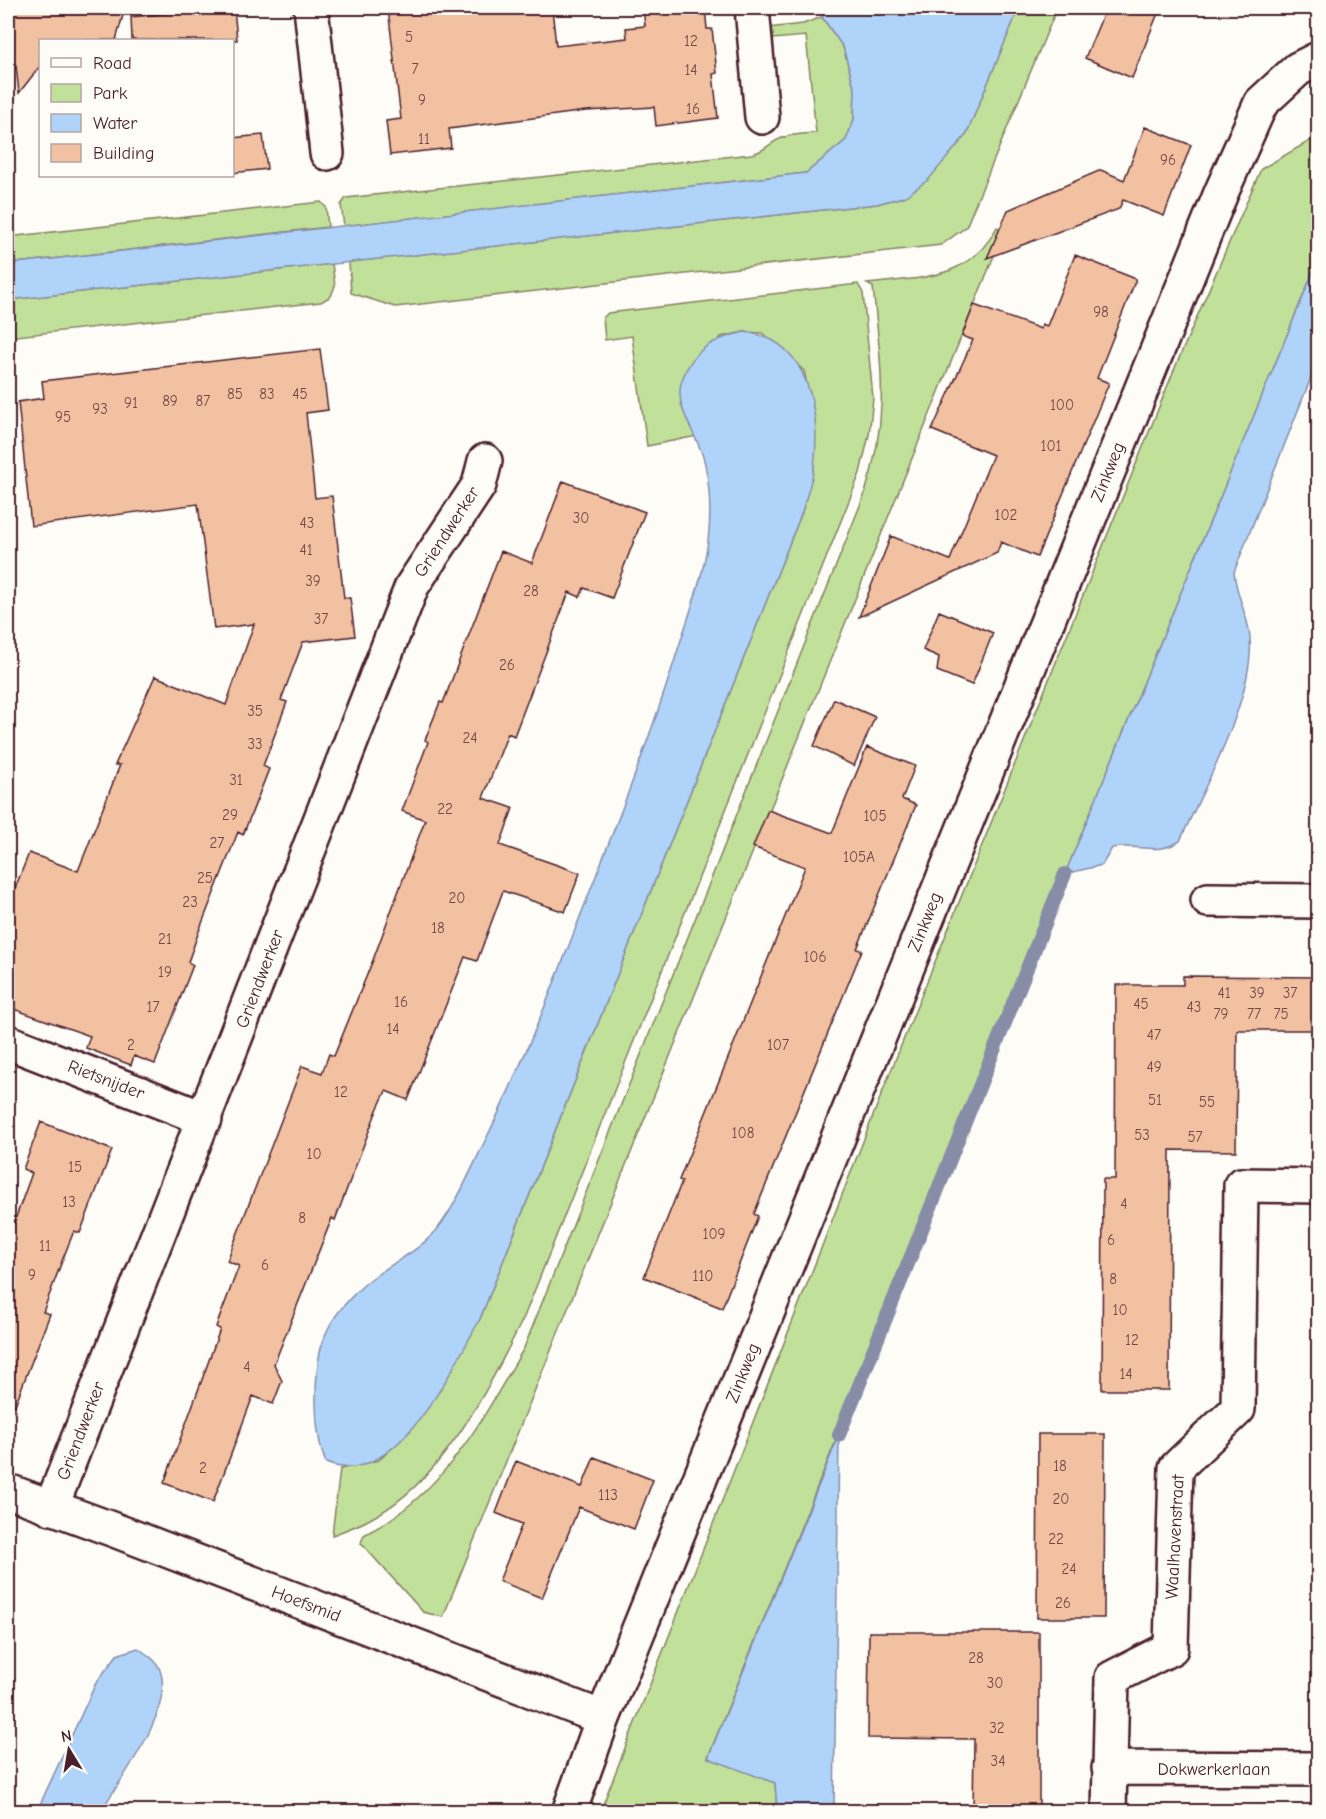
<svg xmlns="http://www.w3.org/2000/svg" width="1326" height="1819" font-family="'Comic Neue',sans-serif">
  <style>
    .green { fill: #c1e19a; stroke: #868062; stroke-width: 1.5 }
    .water { fill: #b0d4f9; stroke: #878ca7; stroke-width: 1.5 }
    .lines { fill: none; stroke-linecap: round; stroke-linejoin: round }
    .stream { stroke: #878ca7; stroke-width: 14 }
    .building { fill: #f2c1a2; stroke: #4a1f2b; stroke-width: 1.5 }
    .minor-casing { stroke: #4a1f2b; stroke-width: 38 }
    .minor { stroke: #fdfcf7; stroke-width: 33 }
    .labels { text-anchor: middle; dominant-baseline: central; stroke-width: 4.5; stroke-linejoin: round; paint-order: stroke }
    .number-label { font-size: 15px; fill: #744849 }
    .street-label { font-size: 18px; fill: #4a1f2b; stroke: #fdfcf7 }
  </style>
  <rect width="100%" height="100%" fill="#fdfcf7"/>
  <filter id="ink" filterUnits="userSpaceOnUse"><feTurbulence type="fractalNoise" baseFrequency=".0167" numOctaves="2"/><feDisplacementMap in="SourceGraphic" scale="12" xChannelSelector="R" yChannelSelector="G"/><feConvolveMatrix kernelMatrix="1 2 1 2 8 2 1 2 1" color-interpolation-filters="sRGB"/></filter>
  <g filter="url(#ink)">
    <!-- green -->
    <path class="green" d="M1019,8H1057L966,227L941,245L395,307L351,293L349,262L877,204L906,196L966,135Z
      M822,17L843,47L855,90L854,119L846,140L806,173L344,226L341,205L346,198L752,154C766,151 770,142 782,138C792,134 805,134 816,133L806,36L772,39L769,36L768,28L803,24Z
      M1318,136V260L1065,874L708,1757L775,1783L777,1811L600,1812L884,1088L1174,370L1261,169Z
      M321,202L326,207L328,227L8,264V237Z
      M997,227L1004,231L443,1617L423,1612L361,1543L364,1535C443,1495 481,1422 524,1348L865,493C890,416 881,366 873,287L867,284C921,277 969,281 997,227Z
      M332,264L335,286L331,296L321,302L8,337V300Z
      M858,284L863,293L873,398L869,435L860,473L524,1317C489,1387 443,1482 370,1519C358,1526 345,1530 332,1535L340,1469L379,1460L411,1430L480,1319L802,512L814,467L813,413L804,371L762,333L744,332L721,337L682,407L697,436L647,446L632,336L605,340L603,318L608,313Z"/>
    <!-- water -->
    <path class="water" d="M831,8H1019L966,135L929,179L906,196L877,204L8,300V264L806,173L846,140L854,119L855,90L843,47L822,17Z
      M1318,260V360L1234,572C1236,593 1245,610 1249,630C1260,688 1204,787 1180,841C1156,856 1139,843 1112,848L1102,865L1065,874Z
      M744,332C809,338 821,412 814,467C812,482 806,497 802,512L480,1319C453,1367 396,1492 326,1463C313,1432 312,1362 327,1331C336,1311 360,1286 378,1274C398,1260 424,1247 439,1227C459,1200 472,1167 487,1137C534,1041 571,939 610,840C635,776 659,712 679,646C690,612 703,577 708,541C711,517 710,488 705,464C700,437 672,407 682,380C693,348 714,339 744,332Z
      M839,1435L834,1811H777L775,1783L708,1758Z
      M138,1648C146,1654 157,1660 160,1670C175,1710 121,1778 101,1811H37L96,1683L117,1655Z"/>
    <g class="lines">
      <!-- stream -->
      <path class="stream" d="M839,1435L1065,874"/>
    </g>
    <!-- building -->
    <path class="building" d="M8,8H125L116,40H40V66L19,93L16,66L8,77Z
      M219,8H234L237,40H132L131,17Z
      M388,8H451L452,15L500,8H552L556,46L627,38L626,28L645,26L643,8H705L707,29H712L717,73L713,74L718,118L656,126L654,107L586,111L449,129L451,148L390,155L386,121L401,119Z
      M1106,8H1160L1132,78L1085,58Z
      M1145,127L1191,145L1164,216L1123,200L1119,209L987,258L1008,210L1101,170L1124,180Z
      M263,135L267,169L232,173V138Z
      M1075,255L1136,279L1097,378L1109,383L1037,557L1001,542L997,553L859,617L891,536L950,560L993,455L932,430L973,340L962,336L974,305L1041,329L1042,324L1047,326Z
      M320,349L328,410L306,413L315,498L332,496L344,598H350L355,636L303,642L281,700L287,702L263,766L269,769L243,835L238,832L199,931L188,962L193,965L155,1064L134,1056L131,1065L86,1048L90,1036L8,1007V906L29,853L78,871L120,765H115L155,676L226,705L254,624L214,629L198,504L31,526L18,402L44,398L42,381Z
      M563,481L645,512L612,598L584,588L580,597L569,592L514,736L508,733L483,798L513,808L500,845L580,873L565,912L503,891L477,961L465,957L408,1100L386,1091L377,1110L335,1220L332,1218L274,1364L282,1381L273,1404L253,1396L213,1502L164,1483L203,1377L220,1329L216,1327L239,1266L227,1261L302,1066L322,1073L329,1054L334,1056L373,960L425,820L402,811L428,742L425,740L440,702L443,703L501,551L532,563Z
      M939,611L993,633L972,685L937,671L939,657L923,650Z
      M834,699L875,717L854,766L814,746Z
      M867,747L915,766L902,799L916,805L857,949L862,950L754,1214L758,1216L722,1308L644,1277L682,1181L679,1180L805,867L753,847L768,810L832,833Z
      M1183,976L1318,977V1030H1237L1236,1151L1170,1150L1169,1390H1102L1103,1179H1115L1116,985H1183Z
      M41,1122L112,1150L80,1233L74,1231L62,1261L43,1312L50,1314L10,1418H8V1239L32,1173L23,1169Z
      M1038,1434H1105L1104,1618H1037Z
      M594,1457L653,1480L634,1529L579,1507L542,1598L499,1581L522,1524L496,1513L516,1461L582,1487Z
      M869,1632H1039V1812H973L974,1739L868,1738Z"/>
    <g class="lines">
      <!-- minor casing -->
      <g class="minor-casing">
        <path id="minor" d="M311,8L327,153
          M752,8L762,117
          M1208,900L1318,901
          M8,1042L205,1119
          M8,1491L117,1531L603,1718
          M51,1508L412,586L479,485L485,461
          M1109,1768L1318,1769
          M569,1812L603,1718L1221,193L1261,103L1298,69L1318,59
          M1109,1812L1112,1678L1171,1648L1176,1468L1238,1409L1241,1185L1318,1186"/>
      </g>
      <!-- minor -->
      <use href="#minor" class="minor"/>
    </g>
  </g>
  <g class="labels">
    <!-- number labels -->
    <g class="number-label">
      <text x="409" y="37">5</text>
      <text x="691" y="41">12</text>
      <text x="415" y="69">7</text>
      <text x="691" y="70">14</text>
      <text x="422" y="100">9</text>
      <text x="693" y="109">16</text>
      <text x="424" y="139">11</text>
      <text x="1168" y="160">96</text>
      <text x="1101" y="312">98</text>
      <text x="235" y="394">85</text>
      <text x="267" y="394">83</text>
      <text x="300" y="394">45</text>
      <text x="170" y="401">89</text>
      <text x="203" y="401">87</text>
      <text x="131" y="403">91</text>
      <text x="1062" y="405">100</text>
      <text x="100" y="409">93</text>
      <text x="63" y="417">95</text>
      <text x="1051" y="446">101</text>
      <text x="1006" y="515">102</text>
      <text x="581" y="518">30</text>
      <text x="307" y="523">43</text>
      <text x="306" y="550">41</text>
      <text x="313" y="581">39</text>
      <text x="531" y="591">28</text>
      <text x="321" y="619">37</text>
      <text x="507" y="665">26</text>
      <text x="255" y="711">35</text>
      <text x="470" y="738">24</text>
      <text x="255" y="744">33</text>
      <text x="236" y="780">31</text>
      <text x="445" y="809">22</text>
      <text x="230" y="815">29</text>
      <text x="875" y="816">105</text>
      <text x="217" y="843">27</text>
      <text x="859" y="857">105A</text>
      <text x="205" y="878">25</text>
      <text x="457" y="898">20</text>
      <text x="190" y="902">23</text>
      <text x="438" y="928">18</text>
      <text x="165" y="939">21</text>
      <text x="815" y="957">106</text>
      <text x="165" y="972">19</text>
      <text x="1224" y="993">41</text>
      <text x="1257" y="993">39</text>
      <text x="1290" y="993">37</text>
      <text x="401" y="1002">16</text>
      <text x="1141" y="1004">45</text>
      <text x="153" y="1007">17</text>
      <text x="1194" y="1007">43</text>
      <text x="1221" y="1014">79</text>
      <text x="1254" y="1014">77</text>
      <text x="1281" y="1014">75</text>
      <text x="393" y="1029">14</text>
      <text x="1154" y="1035">47</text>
      <text x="131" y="1045">2</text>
      <text x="778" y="1045">107</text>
      <text x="1154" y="1067">49</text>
      <text x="341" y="1092">12</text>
      <text x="1155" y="1100">51</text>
      <text x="1207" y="1102">55</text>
      <text x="743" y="1133">108</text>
      <text x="1142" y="1135">53</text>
      <text x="1195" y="1137">57</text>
      <text x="314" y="1154">10</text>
      <text x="75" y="1167">15</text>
      <text x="69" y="1202">13</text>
      <text x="1124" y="1204">4</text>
      <text x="302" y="1218">8</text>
      <text x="714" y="1234">109</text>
      <text x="1111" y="1240">6</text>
      <text x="45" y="1246">11</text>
      <text x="265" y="1265">6</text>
      <text x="32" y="1275">9</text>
      <text x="703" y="1276">110</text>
      <text x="1113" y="1279">8</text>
      <text x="1120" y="1310">10</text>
      <text x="1132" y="1340">12</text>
      <text x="247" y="1367">4</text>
      <text x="1126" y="1374">14</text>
      <text x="1060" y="1466">18</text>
      <text x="203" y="1468">2</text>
      <text x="608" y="1495">113</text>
      <text x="1061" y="1499">20</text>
      <text x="1056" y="1539">22</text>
      <text x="1069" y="1569">24</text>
      <text x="1063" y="1603">26</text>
      <text x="976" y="1658">28</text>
      <text x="995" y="1683">30</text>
      <text x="997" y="1728">32</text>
      <text x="998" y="1761">34</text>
    </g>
    <!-- street labels -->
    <g class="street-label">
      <text transform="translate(1108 472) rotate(-68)">Zinkweg</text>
      <text transform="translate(447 532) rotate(-57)">Griendwerker</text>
      <text transform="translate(925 922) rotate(-68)">Zinkweg</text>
      <text transform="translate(260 979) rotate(-69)">Griendwerker</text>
      <text transform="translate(106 1080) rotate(21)">Rietsnijder</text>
      <text transform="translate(743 1373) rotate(-68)">Zinkweg</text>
      <text transform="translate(81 1431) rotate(-69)">Griendwerker</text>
      <text transform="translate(1175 1537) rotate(-87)">Waalhavenstraat</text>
      <text transform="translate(306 1604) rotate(21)">Hoefsmid</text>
      <text x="1214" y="1769">Dokwerkerlaan</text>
    </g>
  </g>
  <!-- margin -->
  <rect width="1326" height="1819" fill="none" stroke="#fdfcf7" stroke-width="30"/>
  <rect x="15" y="15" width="1296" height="1789" fill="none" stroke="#4a1f2b" stroke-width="2" filter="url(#ink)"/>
  <!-- legend -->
  <rect x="39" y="39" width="195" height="138" fill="#fdfcf7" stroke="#b5a4a5" stroke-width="1.5"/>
  <rect x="51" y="58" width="30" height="9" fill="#fdfcf7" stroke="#b5a4a5" stroke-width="1.5"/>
  <text x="93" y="69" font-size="18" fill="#4a1f2b">Road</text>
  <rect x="51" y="84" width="30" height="18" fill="#c1e19a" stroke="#b5a4a5" stroke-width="1.5"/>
  <text x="93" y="99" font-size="18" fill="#4a1f2b">Park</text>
  <rect x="51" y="114" width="30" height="18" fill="#b0d4f9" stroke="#b5a4a5" stroke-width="1.5"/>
  <text x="93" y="129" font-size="18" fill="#4a1f2b">Water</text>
  <rect x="51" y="144" width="30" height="18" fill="#f2c1a2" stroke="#b5a4a5" stroke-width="1.5"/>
  <text x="93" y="159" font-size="18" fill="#4a1f2b">Building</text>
  <!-- north arrow -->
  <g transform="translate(69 1750) rotate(349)" stroke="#fdfcf7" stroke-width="4.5" paint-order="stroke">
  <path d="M0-4.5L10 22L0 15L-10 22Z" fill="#4a1f2b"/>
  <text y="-9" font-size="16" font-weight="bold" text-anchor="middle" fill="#4a1f2b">N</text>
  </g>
</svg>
